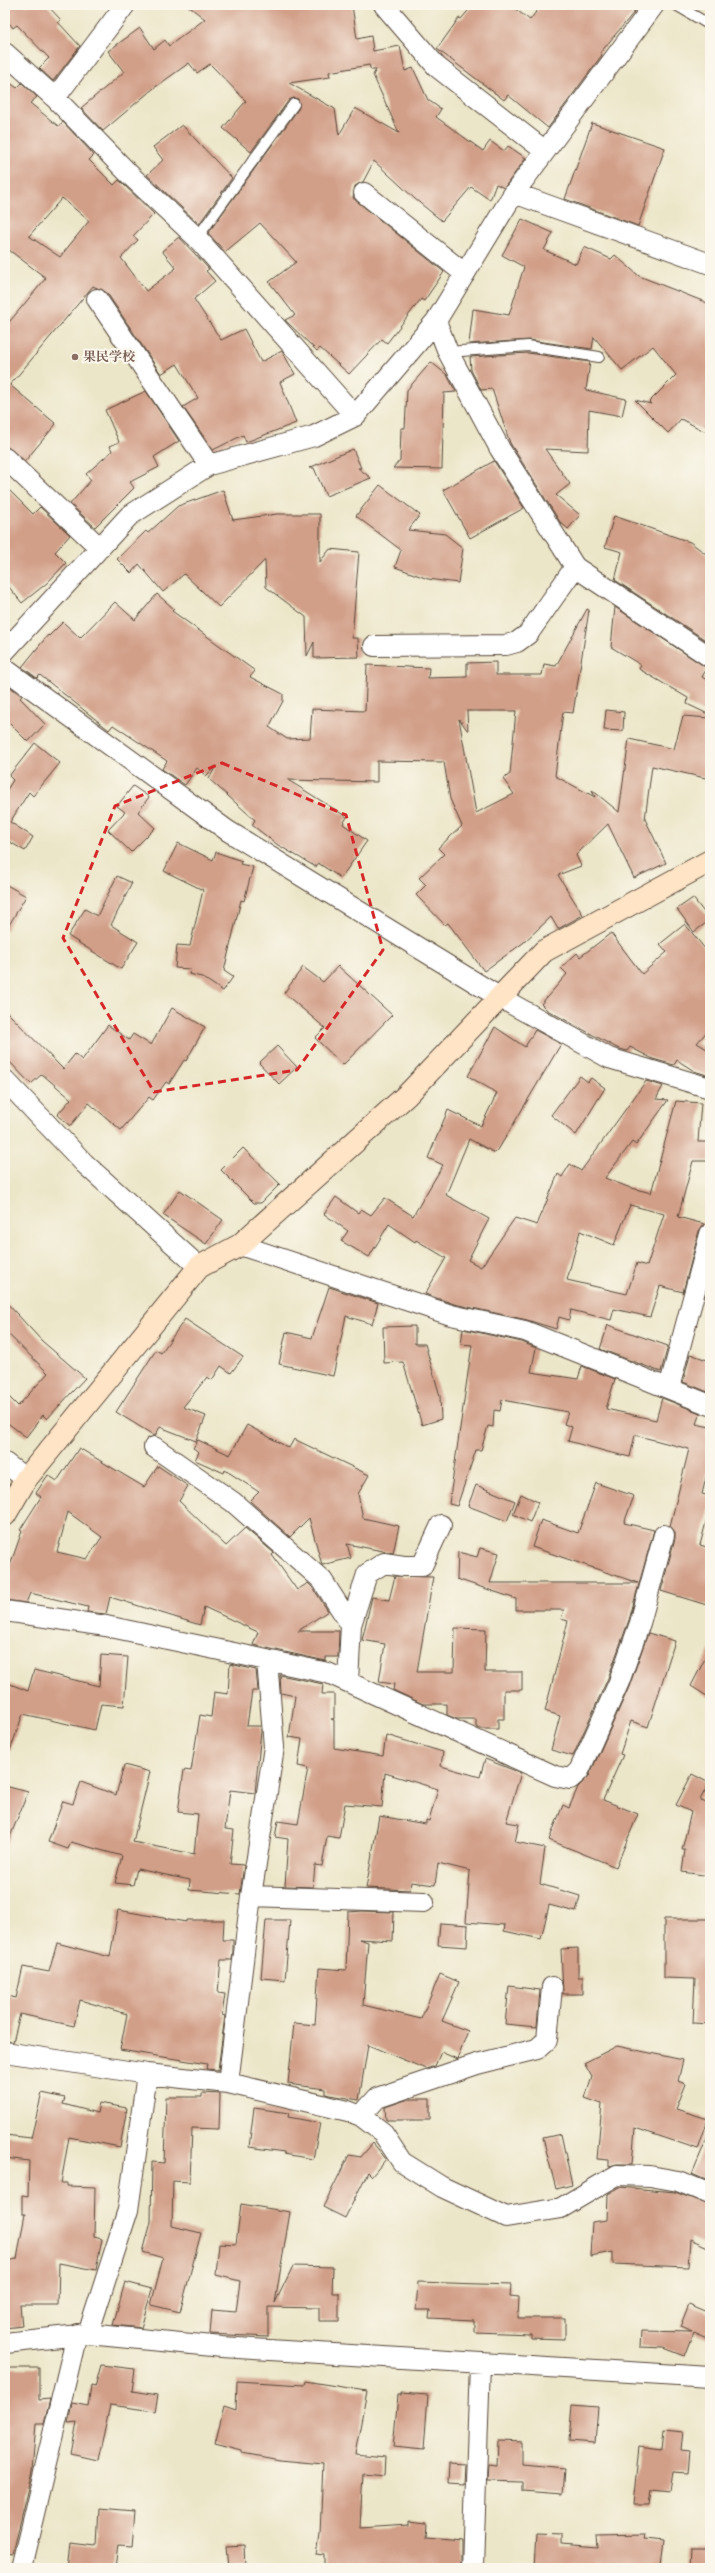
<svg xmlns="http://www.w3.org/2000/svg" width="715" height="2573" font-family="'IM FELL Double Pica','Noto Serif SC',serif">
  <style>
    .building { fill: #d19e87; fill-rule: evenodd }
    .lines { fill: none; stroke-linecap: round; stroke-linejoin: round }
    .lane-casing { stroke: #564638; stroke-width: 12 }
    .street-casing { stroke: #564638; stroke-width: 22 }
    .secondary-casing { stroke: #564638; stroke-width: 24 }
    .lane { stroke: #fff; stroke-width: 10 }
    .street { stroke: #fff; stroke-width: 20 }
    .secondary { stroke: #ffe4c6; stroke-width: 22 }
    .marked { fill: none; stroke: #d62828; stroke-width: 3; stroke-dasharray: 8 5; stroke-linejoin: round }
    .education-dot { fill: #8d6e63; stroke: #fbf7ec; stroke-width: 1.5 }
    .labels { text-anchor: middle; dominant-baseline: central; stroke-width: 4; stroke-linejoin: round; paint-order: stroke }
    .education-label { font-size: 13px; font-weight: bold; fill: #785e54; stroke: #fbf7ec; text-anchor: start }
  </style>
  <rect width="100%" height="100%" fill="#fbf7ec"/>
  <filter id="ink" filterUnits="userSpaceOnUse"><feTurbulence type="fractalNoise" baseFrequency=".025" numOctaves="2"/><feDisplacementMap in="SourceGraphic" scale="8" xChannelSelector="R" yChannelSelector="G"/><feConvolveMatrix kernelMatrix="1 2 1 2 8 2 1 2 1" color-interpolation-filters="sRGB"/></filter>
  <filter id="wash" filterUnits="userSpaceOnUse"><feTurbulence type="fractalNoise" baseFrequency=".012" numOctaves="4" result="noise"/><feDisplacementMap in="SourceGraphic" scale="16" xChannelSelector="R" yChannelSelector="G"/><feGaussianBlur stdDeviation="0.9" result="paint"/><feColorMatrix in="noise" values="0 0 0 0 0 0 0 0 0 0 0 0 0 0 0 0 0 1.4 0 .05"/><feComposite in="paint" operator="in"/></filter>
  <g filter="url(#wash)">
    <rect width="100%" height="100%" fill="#ece6c9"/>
    <g id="blocks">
      <!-- building -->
      <path class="building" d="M5,5H47L61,20L58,22L80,46L53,81L39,68L49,58L17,25L13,28L5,18Z
        M187,5H352L357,39L371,36L373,51L400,46L405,71L413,68L428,100L441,109L436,117L483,151L490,141L504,151L508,146L526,158L504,188L496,184L490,200L471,187L442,221L415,199L374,161L363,182L355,186L353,198L444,272L424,301L421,299L387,343L382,339L349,374L320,348L317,351L285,320L295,315L269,282L296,262L260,223L225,252L208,233L299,108L298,99L294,98L289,100L251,152L223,128L246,101L210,64L197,73L189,63L154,88L103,131L81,108L124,72L108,51L140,28L154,49L165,40L169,46L205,19ZM369,65L371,70H376L373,75L399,133L355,108L339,135L335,109L289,83L330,77L329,72Z
        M473,5H510L530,20L541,5H640L600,53L602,55L548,128L508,95L504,100L437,49L459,18L461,19Z
        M5,79L17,88L22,83L37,97L30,103L58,126L63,122L94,155L89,160L114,185L119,180L154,214L133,236L138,240L121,258L146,291L176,268L162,251L179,237L209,269L206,271L215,281L194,299L221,340L244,329L261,362L282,351L283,353L295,374L280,382L296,423L246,442L243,435L213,450L183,407L198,398L177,364L161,374L107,293L93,286L10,385L56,424L25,461L5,445V327L46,278L5,247ZM62,198L89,221L60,257L29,236Z
        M592,123L665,148L638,226L565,199Z
        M182,125L232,178L199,224L147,175L163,160L153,147Z
        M522,219L553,233L544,250L576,264L584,247L611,259L615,255L639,276L710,304V434L681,419L668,433L635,400L651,404L649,402L676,375L653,346L622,370L594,337L592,349L529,340L469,344L473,309L509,315L524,267L502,255Z
        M528,353L590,362L586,390L626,399L622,416L589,410L588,451L545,449L570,484L556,495L580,515L568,529L560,522L510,443L492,389L481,390L471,370L470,357Z
        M431,362L447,375L456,392L444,393L442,469L393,468L400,460L401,428H405L407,390Z
        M146,391L179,441L154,457L159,467L130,482L134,488L95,527L70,504L91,480L86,474L112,451L110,446L119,442L105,410Z
        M353,449L361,468H358L371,478L326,496L314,468H309Z
        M494,461L524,508L470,538L443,490Z
        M380,485L420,515L408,530L445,534L463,548L458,583L428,579L395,567L401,550L356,516Z
        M5,486L33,514L40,507L70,535L55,552L66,563L47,583L22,603L5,582Z
        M223,490L233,520L277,514H320V562L330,549L359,552L352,638H358L359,657L314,658V642L307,656L306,617L266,587L265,560L219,607L184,574L163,592L139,564L131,573L117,559L146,531L148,533L178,506Z
        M614,516L690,542L710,557V643L615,580L622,552L605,547Z
        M157,594L174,609L172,611L255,671L250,677L283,694V701L269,727L287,739L310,738L312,709L365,711L367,665L429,668L428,678L467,677V663L496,662V675H542L544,664L556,666L587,609L589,610L573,713L563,712L555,776L595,797L592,790L619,812L629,739L674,749L683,716L710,718V779L652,766L645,819L666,863L634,878L608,824L576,855L581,866L558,875L583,915L558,929L551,917L523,943L484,971L448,923L445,925L416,895L426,885L419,878L444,854L438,848L462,826L450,799L444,762L377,761V782L288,780L347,817L343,824L367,841L341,878L318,863L316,867L278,845L252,825L255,820L209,779L216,766L206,776L197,768L185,785L162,769L167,761L113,725L109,730L40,675L37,678L22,667L48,635L49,636L63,622L80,638L115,602L135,620ZM467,711H516L510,774L503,779L514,794L476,813L459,719L468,731Z
        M615,607L707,668L702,677L710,682V715L687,704L688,698L639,669L641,665L611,647Z
        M5,683L22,696L20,698L45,724L28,742L5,719Z
        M606,710L624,712L623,731L604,730Z
        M35,743L60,763L33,796L29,792L10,822L33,837L25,851L5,839V793L13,780L9,776Z
        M133,786L149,797L138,812L155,828L131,852L108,830L125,812L117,806Z
        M178,843L213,860L216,852L242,861L240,864L253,867L244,901L241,900L224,971L233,977L223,991L202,977L189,974L190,969L175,968L177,945L190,946L203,890L164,871Z
        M117,876L132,883L111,925L138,942L121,969L68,936L85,909L97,916Z
        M5,884L26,896L5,932Z
        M693,898L710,920L694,932L677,909Z
        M685,924L710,955V1028L697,1043L710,1051V1076L694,1071L677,1060L674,1065L653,1059L630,1047L627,1051L617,1048L547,1010L541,1004L567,974L561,968L577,953L580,957L611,933L642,974L667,952L660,944Z
        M338,966L392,1015L343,1065L315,1038L325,1028L284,993L303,967L323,982Z
        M172,1008L205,1027L186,1061L184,1060L169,1084L166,1082L153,1100L149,1097L121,1130L89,1103L70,1126L57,1115L71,1099L42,1074L31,1084L5,1057V1010L63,1069L75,1054L82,1060L108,1025L129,1040L133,1034L151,1045Z
        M495,1027L525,1047L535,1030L561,1044L498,1150L495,1153L469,1139L446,1195L489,1219L468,1260L481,1267L515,1218L537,1225L558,1174L562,1177L570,1164L581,1171L646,1081L663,1086L656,1099L668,1100L636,1145L632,1142L605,1178L628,1187L651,1193L676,1101L701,1103L698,1142H710V1161H693L678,1217L704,1224L699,1231L683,1292L660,1286L650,1317L614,1309L611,1320L571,1310L569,1320L559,1317L556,1329L527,1320L454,1304L425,1294L446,1258L416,1240L415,1242L389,1224L369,1257L341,1241L348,1231L324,1214L336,1197L358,1213L361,1209L371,1215L385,1198L413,1216L443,1165L428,1158L448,1110L481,1126L497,1093L468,1076ZM630,1205L664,1214L647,1266L637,1263L627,1294L567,1280L580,1231L614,1245Z
        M277,1046L297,1067L279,1084L259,1063Z
        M580,1076L588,1082L591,1078L605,1088L576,1135L551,1115Z
        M243,1148L280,1184L261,1203H254L221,1170Z
        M180,1190L223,1220L206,1244L163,1215Z
        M710,1279V1300L705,1299Z
        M329,1287L378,1303L372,1324L346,1316L333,1376L279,1364L286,1332L312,1338Z
        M5,1301L42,1341L85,1378L47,1419L43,1415L26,1437L5,1421V1393L18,1406L48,1373L5,1331Z
        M185,1319L243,1357L231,1373L221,1366L212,1380L207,1377L183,1407L206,1416L196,1441L160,1427L155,1436L116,1412L156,1350L161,1353Z
        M608,1325L668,1346L661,1372L600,1349Z
        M415,1326V1344H425L440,1396L441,1419L422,1425L403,1362L384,1363L383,1327Z
        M463,1329L522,1342L536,1348L531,1372L578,1379L582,1366L615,1379L606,1409L656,1420L662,1398L700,1413L696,1424L710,1427V1462L702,1494L710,1496V1507L700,1545L710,1548V1606L661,1591L675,1538V1532L670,1526L689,1449L635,1435L630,1457L608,1452L568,1441L572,1427L564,1424L568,1412L502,1400L500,1411L494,1410L493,1427L488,1426L481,1450H476L457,1506L449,1504L472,1345L461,1344Z
        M690,1354L710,1361L708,1392L683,1382Z
        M247,1425L289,1448L294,1439L369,1475L358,1494L363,1518L399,1526L393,1553L347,1544L351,1558L322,1565L309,1518L290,1537L250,1501L259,1492L225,1470L224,1473L195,1460L199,1452L193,1448L198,1440L230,1455Z
        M79,1448L144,1487L158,1466L188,1486L179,1501L226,1546L245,1528L274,1553L272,1555L297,1590L308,1583L313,1588L328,1611L298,1631H339L338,1657H326V1661L253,1645L258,1632L204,1607L200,1625L110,1597L106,1614L87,1612L88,1607L30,1593L26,1603L5,1600V1580L22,1531L20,1530L41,1497L36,1493L48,1475L57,1481ZM68,1512L102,1537L87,1559L57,1552Z
        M596,1483L634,1496L624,1523L654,1530L629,1620L608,1678L573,1756L551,1750L560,1716L545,1711L568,1621L561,1619L564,1610H516V1599L457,1579L458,1552L477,1557L480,1548L499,1553L490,1583H638L532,1547L541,1520L578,1533Z
        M476,1485L515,1501L507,1521L468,1506Z
        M521,1494L538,1502L530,1522L513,1514Z
        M395,1576L433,1577L417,1672H454L455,1628L486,1629L485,1672H522V1690H504V1719H498V1729H480L476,1727V1719H457L447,1715V1704H423L393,1690L394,1684L379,1682L385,1644L362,1640L372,1597L389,1600Z
        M648,1633L675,1641L648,1727L631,1721L620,1754L623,1755L603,1800L638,1814L616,1867L549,1840L563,1805L569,1808L578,1787L589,1776L629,1687Z
        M710,1649V1698L691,1686Z
        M101,1655L128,1657L124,1706L101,1704L95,1730L23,1714L7,1759L5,1758V1682L28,1691L34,1670L99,1686Z
        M230,1664L256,1670L258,1691H252L247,1726H261V1731L255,1793L230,1790L225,1829L234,1830L230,1864L244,1865L240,1894L189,1890L190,1880L137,1869L133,1885L115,1883L122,1856L71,1842L68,1849L48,1842L63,1801L73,1804L81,1782L116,1795L124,1765L150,1772L133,1842L194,1854L198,1814L178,1812L184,1770L191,1771L200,1715L211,1717L214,1692L228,1694Z
        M280,1675L323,1684L322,1694H334V1719H331L334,1720V1748L383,1756L386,1735L443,1752L441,1766L480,1777L485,1759L521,1773L506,1822L519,1824L515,1842L545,1848L540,1884L580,1896L576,1912L549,1905L541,1939L504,1931L505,1925L466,1922L470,1871L438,1863L435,1885L411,1882L410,1890L366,1888L379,1816L426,1824V1820L429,1821L438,1789L385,1773L382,1807L345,1804L339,1838L327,1836L322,1866L315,1865L313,1887L285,1886L288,1839L275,1837L278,1821L298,1824L308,1768L298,1766L302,1739L289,1737L295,1696L281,1693Z
        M692,1774L709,1783L700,1800L710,1805V1876L682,1872L685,1850H682L691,1812L676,1805Z
        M5,1786L28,1792L6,1847H5Z
        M118,1910L186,1922V1920H224L223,1940H233V1951L232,1960H221L218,1993L225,1994L222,2015L225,2016L218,2070L206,2069L207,2064L120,2050L127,2014L80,2000L74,2026L20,2014L13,2042L5,2041V1995L16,1998L23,1967L49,1972L57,1943L110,1957Z
        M362,1911L394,1912L393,1941L359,1939L368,1942L363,2005L421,2019L440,1974L459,1982L442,2021L468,2031L457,2059L441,2052L435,2066L426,2069L368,2045L359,2100L325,2094V2089L288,2084L294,2023L315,2025L319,1968L346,1970L348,1912Z
        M664,1919H710V2024L693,2023L695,1979L664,1978Z
        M266,1920H290L285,1980L261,1978Z
        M440,1923L468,1925L467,1947L438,1945Z
        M578,1948V1977H583V1994H563L561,1949Z
        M509,1986L540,1990L537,2027L505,2024Z
        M617,2046L683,2060L678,2081L686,2084L676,2109L708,2119L698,2149L635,2128L632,2164H617L609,2166V2160L597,2159L602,2104L585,2098L592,2077L584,2063Z
        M42,2093L65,2098L63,2104L97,2113L99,2103L127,2108L120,2147L69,2137L61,2183H67V2186L95,2187L94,2237L102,2239L96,2270L59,2263L58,2305H20L22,2326L5,2328V2261L17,2259L25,2214H22V2195L28,2196L29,2161L5,2158V2135L31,2138Z
        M202,2093L220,2094L219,2129L192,2128L190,2182L173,2181L172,2226L201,2233L180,2312L151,2305L163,2258L143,2252L151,2222L152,2162L164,2163L166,2097H202Z
        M409,2099H430V2120H386L385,2107Z
        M254,2108L289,2113L288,2117L320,2123L313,2159L284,2154V2152L249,2147Z
        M710,2131V2182L692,2174Z
        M561,2134L572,2185L556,2189L543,2138Z
        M373,2143L386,2159L372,2176L368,2172L345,2218L323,2207L349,2155L361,2157Z
        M620,2187L675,2192L710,2205V2248L690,2239L688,2267L613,2264V2252L590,2256L592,2222L607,2220L608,2194Z
        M241,2204L290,2212L275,2303L293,2266L333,2267L332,2293H339V2321H319V2308L268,2307V2337L210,2334L212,2310L236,2312L240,2281L216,2275L219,2243L236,2244Z
        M125,2282L152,2289L141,2328L113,2325Z
        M418,2282L511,2285L510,2296L519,2297L518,2318H565V2339L531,2338V2334L474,2332V2320L429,2318L430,2310H416Z
        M689,2304L710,2313V2340L694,2333L685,2356L664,2348L640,2347L641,2331L692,2332L680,2327Z
        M101,2365L135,2369L132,2391L158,2395L155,2411L110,2405L98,2460L71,2454L77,2422L68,2423L72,2403L88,2406L91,2386L95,2387Z
        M5,2368H39V2400L50,2399L44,2424H36L32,2471L12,2553L5,2552Z
        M237,2381L304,2385L305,2381L367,2391L355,2454L385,2457L384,2476L363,2474L360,2527L408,2524V2520L426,2522L425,2537L462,2540V2568H325V2555L317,2554L320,2534L323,2464L280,2460L242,2453V2450L215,2443L224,2407L236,2411Z
        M401,2393L428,2395L424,2450L393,2447L398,2395H401Z
        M572,2405L598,2407L595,2443L569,2441Z
        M664,2429L683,2431L681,2451L690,2452L688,2473L673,2472L670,2492L651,2490L649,2505H633L639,2446L662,2449Z
        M498,2441L522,2442V2464L565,2468L563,2494L523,2491V2482L487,2481L488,2465L497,2466Z
        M449,2463L465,2464L464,2484L448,2483Z
        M99,2509L135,2512L132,2546L119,2545L116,2568H68L71,2543L97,2546Z
        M536,2534L561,2535V2545L599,2548L598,2535L645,2534L644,2539L663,2541L660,2568H534Z
        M245,2546L246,2567L228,2568L226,2547Z
        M690,2547H709V2568H689Z"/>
    </g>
  </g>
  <g filter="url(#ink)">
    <use href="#blocks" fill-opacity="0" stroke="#564638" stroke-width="1"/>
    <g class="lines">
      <!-- lane casing -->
      <g class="lane-casing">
        <path id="lane" d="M676,5L710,25
          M197,238L294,104
          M448,352L528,346L599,357"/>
      </g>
      <!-- street casing -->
      <g class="street-casing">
        <path id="street" d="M384,5L437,67L545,151
          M5,53L55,98L131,176L197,238L355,416
          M55,98L125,5
          M364,193L465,274
          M514,193L710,264
          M97,299L209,465
          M436,321L448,352L500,449L575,567L710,657
          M5,458L100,548
          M374,646L506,645L517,642L528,634L575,567
          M5,651L129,516L209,465L314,436L355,416L436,321L514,193L654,5
          M5,669L228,831L499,997L609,1058L710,1088
          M5,1080L85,1164L199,1267
          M240,1245L451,1315L525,1331L710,1405
          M669,1388L710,1234
          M154,1447L233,1502L322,1580L351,1625
          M5,1463L26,1479
          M5,1611L106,1626L328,1673L555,1776L570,1779L579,1771L619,1682L640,1623L664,1535
          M348,1682L351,1625L367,1574L384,1563L404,1566H422L441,1525
          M251,1896L424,1902
          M5,2052L147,2074L228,2083L348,2111L361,2116L382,2132L402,2162L442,2187L506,2217L561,2208L617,2175L650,2176L678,2181L710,2194
          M228,2083L251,1896L274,1747L267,1660
          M361,2116L377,2098L477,2064L537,2049L547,2040L552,1987
          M88,2334L128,2210L147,2074
          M5,2343L88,2334L222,2347L710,2377
          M21,2568L77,2334
          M473,2568L480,2364"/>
      </g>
      <!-- secondary casing -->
      <g class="secondary-casing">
        <path id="secondary" d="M5,1515L26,1479L199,1267L240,1245L407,1095L544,951L710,861"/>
      </g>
      <!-- lane -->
      <use href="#lane" class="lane"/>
      <!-- street -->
      <use href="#street" class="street"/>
      <!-- secondary -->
      <use href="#secondary" class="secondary"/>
    </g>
  </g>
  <!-- marked area -->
  <path class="marked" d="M222,763L346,815L383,950L297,1070L154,1092L63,938L115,806Z"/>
  <!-- markers -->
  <circle class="education-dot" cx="75" cy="357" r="4"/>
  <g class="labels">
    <!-- education labels -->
    <g class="education-label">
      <text x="83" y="357">果民学校</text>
    </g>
  </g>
  <!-- margin -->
  <rect width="715" height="2573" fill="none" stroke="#fbf7ec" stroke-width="20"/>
</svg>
